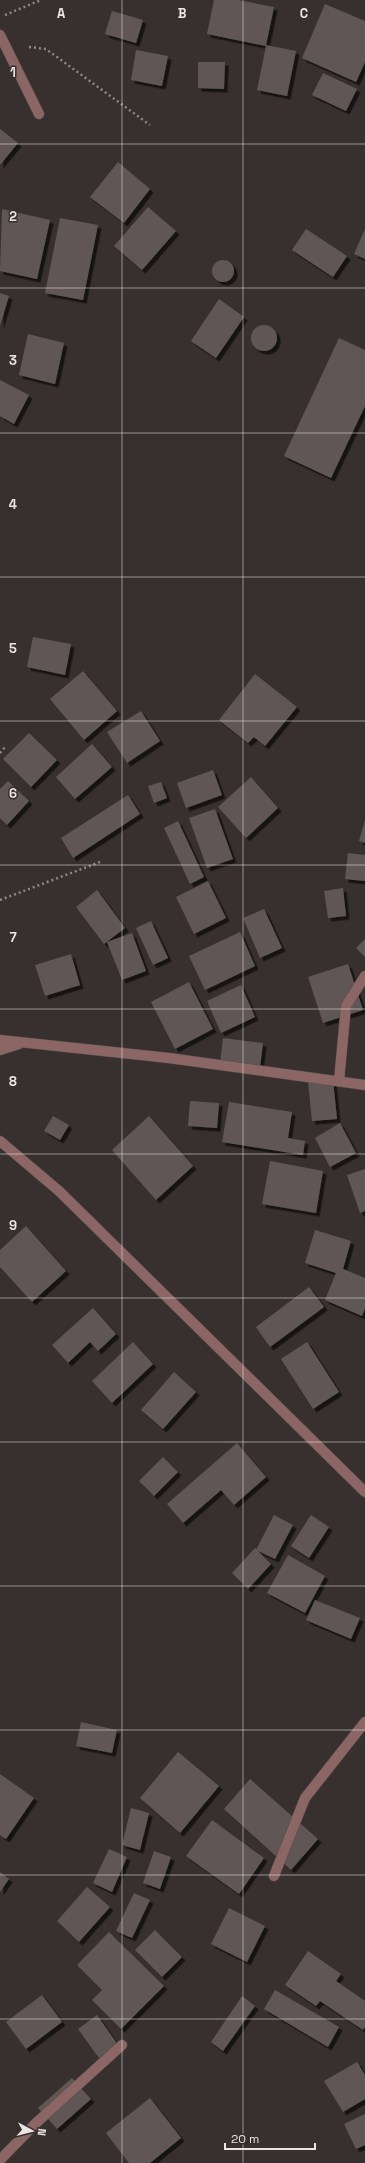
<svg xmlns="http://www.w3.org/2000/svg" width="365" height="2163" font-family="'Space Grotesk',sans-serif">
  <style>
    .building { fill: #605757; filter: url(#shadow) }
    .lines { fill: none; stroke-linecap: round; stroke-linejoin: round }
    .street-casing { stroke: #544c4c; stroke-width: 11 }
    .path { stroke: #8f8888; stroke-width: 2.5; stroke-dasharray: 2 3; stroke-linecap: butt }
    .street { stroke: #8c6565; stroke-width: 10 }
    .grid { fill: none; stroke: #eae5e5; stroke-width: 1; stroke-opacity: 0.55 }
    .grid-label { font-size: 13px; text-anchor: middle; font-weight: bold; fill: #eae5e5; stroke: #382f2f; stroke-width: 3; stroke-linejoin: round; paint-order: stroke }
  </style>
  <defs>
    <filter id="shadow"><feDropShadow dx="3.5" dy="3.5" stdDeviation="0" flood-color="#0009"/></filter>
  </defs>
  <rect width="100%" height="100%" fill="#382f2f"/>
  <!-- building -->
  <path class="building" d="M214,0H238L274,7L266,45L296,51L287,96L257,90L266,46L207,34Z
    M325,4L365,21V62L356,82L302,58Z
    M112,11L143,20L136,43L105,34Z
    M136,50L168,56L162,86L131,80Z
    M198,62H225L224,89L198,88Z
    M323,73L357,89L346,111L312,95Z
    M0,129L18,143L0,165Z
    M118,162L150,189L124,223L90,197Z
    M148,207L176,231L142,270L114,246Z
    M2,209L50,220L37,279L0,271Z
    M60,218L98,225L83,300L45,293Z
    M306,229L347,256L333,277L292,250Z
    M365,229V259L354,254Z
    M212 271a11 11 0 1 1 22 0a11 11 0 1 1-22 0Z
    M0,293L9,296L0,326Z
    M219,299L244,317L216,358L191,341Z
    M251 338a13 13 0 1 1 26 0a13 13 0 1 1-26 0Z
    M28,334L64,343L55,384L19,375Z
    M339,338L365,350V406L331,478L284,456Z
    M0,380L29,395L14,424L0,416Z
    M33,637L71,644L65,675L27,667Z
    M83,671L117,711L84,740L50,699Z
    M255,674L297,707L265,746L254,737L248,743L219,720Z
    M141,711L160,741L127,763L107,732Z
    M29,733L57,760L31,787L3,759Z
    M92,744L112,767L75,799L56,777Z
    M213,770L222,795L186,808L177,783Z
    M251,777L278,808L246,838L218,807Z
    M8,781L29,801L7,825L0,818V789Z
    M161,782L167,798L154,803L148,786Z
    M128,795L140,814L73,858L61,838Z
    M215,809L233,859L207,868L189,818Z
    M365,820V843L359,841Z
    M178,821L204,877L190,884L164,828Z
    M348,853L365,855V881L345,879Z
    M208,881L226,918L194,934L176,897Z
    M343,888L346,916L328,918L324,891Z
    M97,890L125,928L104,944L76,907Z
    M264,909L282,948L260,958L243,918Z
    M151,921L168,958L153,965L136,928Z
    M240,932L255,966L205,990L189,956Z
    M132,933L146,971L122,980L107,942Z
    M365,939V957L356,948Z
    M71,954L80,985L45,996L35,965Z
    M348,964L363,1010L323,1023L308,977Z
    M189,982L213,1029L175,1049L151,1002Z
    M241,985L255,1017L221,1033L207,1001Z
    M223,1038L263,1043L260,1067L220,1063Z
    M333,1080L337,1119L312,1121L308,1082Z
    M190,1101L219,1103L217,1128L188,1126Z
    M229,1102L292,1112L288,1138L305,1141L303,1155L222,1142Z
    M53,1116L69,1125L60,1140L44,1131Z
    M149,1116L193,1166L156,1200L112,1150Z
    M340,1123L356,1153L330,1167L315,1138Z
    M270,1161L323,1171L316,1213L262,1204Z
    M365,1169V1211L360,1213L347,1175Z
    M26,1226L66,1271L32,1302L0,1267V1250Z
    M315,1230L351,1241L343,1269L365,1278V1308L362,1316L325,1300L336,1273L305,1263Z
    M309,1287L324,1307L270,1347L256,1327Z
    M93,1308L116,1334L98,1351L90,1342L68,1363L52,1345Z
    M133,1342L153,1364L112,1403L92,1381Z
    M307,1342L339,1392L313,1409L281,1359Z
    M174,1372L196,1392L163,1429L141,1410Z
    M237,1443L266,1477L234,1505L221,1490L183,1523L167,1504Z
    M163,1457L178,1472L154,1496L139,1481Z
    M274,1515L293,1525L275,1559L256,1550Z
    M311,1515L329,1527L309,1558L291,1546Z
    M255,1548L271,1564L248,1589L232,1573Z
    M288,1555L325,1576L305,1613L267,1593Z
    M315,1600L360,1618L351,1639L306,1620Z
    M81,1722L117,1730L112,1753L76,1746Z
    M178,1752L219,1786L180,1833L140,1798Z
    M0,1774L34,1798L6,1839L0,1835Z
    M250,1779L318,1839L291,1870L224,1809Z
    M131,1808L149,1813L140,1850L122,1845Z
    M212,1820L264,1858L239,1894L186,1856Z
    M109,1849L127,1857L112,1892L93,1883Z
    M154,1851L171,1857L160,1889L143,1883Z
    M0,1872L9,1879L0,1892Z
    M87,1887L110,1907L79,1942L57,1921Z
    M134,1893L150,1900L132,1938L116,1931Z
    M229,1908L265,1926L247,1962L211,1944Z
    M155,1930L182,1957L162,1977L135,1950Z
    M109,1932L164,1986L121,2029L92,2000L102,1990L77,1965Z
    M308,1951L341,1974L336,1981L365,2001V2027L363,2030L320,2001L316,2006L285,1985Z
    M275,1990L339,2027L328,2047L264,2009Z
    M42,1995L62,2022L26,2049L6,2022Z
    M242,1996L255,2006L223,2051L211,2042Z
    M97,2015L118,2045L99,2058L78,2029Z
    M357,2062L365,2075V2099L343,2112L324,2081Z
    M72,2078L91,2099L57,2129L38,2108Z
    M150,2098L181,2138L150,2163H129L106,2133Z
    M365,2114V2145L356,2149L344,2124Z"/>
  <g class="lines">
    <!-- street casing -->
    <g class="street-casing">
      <path id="street" d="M0,35L39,114
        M0,1040L169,1058L365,1085
        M0,1050L19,1044
        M339,1081L346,1006L365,976
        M0,1141L59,1191L365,1492
        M274,1876L305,1798L365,1722
        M0,2160L36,2123L122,2045"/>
    </g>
    <!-- path -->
    <path class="path" d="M5,15L41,0
      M29,47L46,49L150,125
      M0,753L6,746
      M0,900L100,862"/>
    <!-- street -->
    <use href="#street" class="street"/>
  </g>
  <!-- grid -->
  <path class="grid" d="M122,0V2163M243,0V2163M0,144H365M0,288H365M0,433H365M0,577H365M0,721H365M0,865H365M0,1009H365M0,1154H365M0,1298H365M0,1442H365M0,1586H365M0,1730H365M0,1875H365M0,2019H365"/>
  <g class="grid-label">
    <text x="61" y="18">A</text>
    <text x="182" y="18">B</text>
    <text x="304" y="18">C</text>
    <text x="13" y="77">1</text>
    <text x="13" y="221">2</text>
    <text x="13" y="365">3</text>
    <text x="13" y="509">4</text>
    <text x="13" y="653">5</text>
    <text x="13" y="798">6</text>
    <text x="13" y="942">7</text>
    <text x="13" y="1086">8</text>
    <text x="13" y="1230">9</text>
  </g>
  <!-- north arrow -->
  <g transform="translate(32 2131) rotate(97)" stroke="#382f2f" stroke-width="3" paint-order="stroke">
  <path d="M0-3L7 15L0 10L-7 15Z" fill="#eae5e5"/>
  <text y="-6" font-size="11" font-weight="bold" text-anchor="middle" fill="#eae5e5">N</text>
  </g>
  <!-- scale -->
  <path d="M225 2143v6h90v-6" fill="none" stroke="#eae5e5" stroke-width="2"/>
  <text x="231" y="2143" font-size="12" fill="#eae5e5" stroke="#382f2f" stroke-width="3" paint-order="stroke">20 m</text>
</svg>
